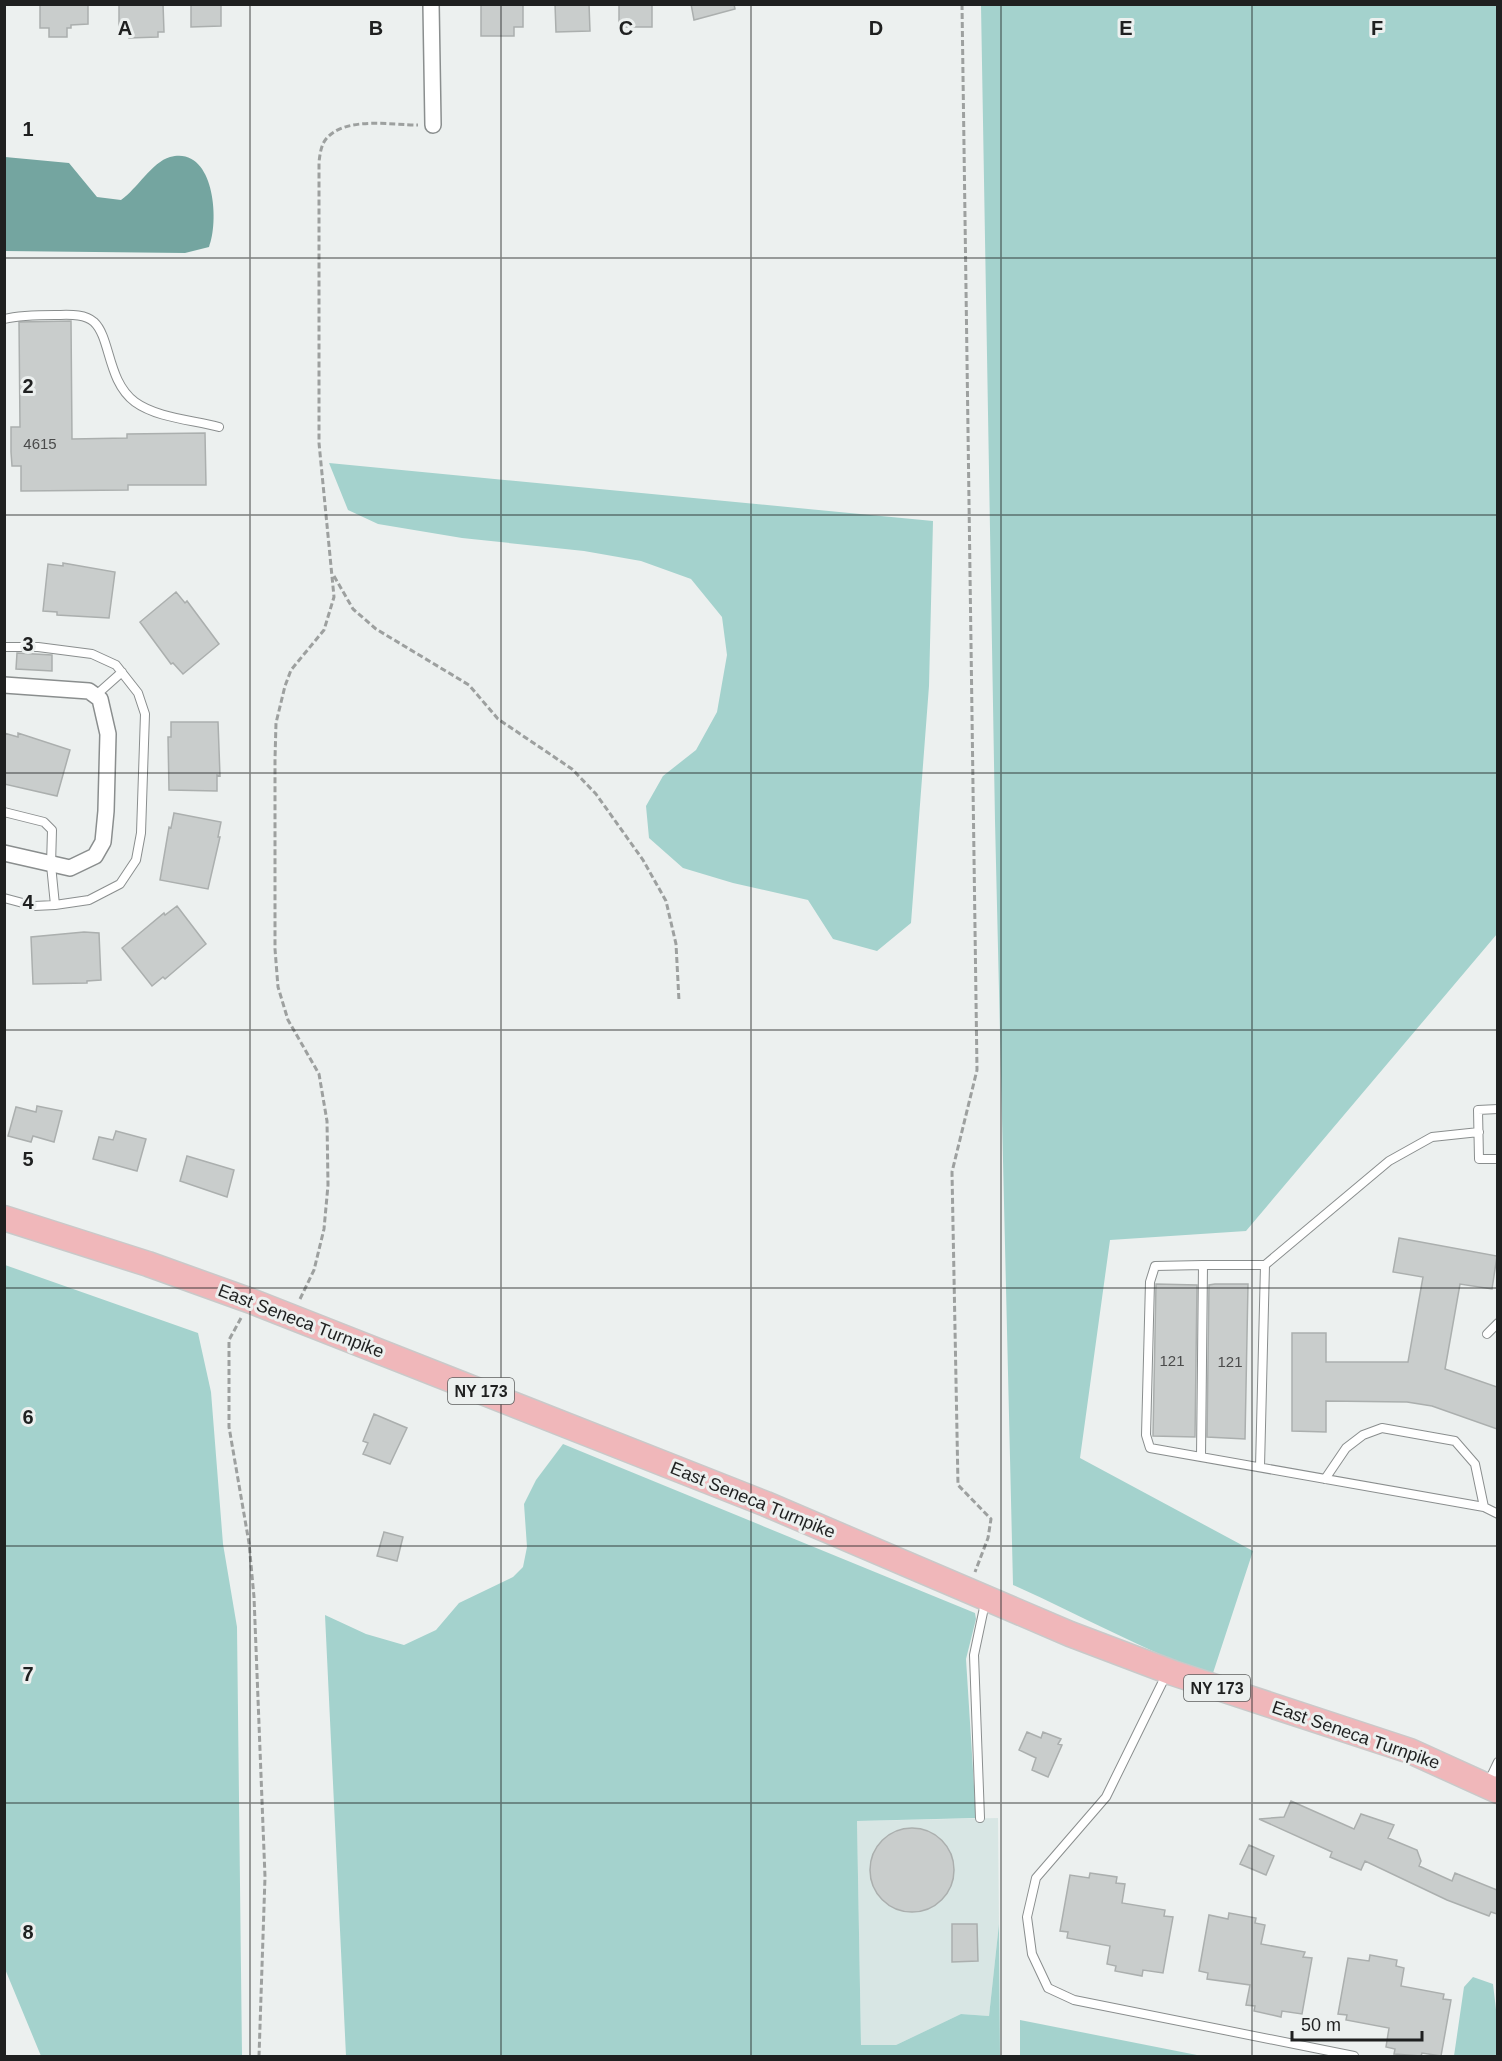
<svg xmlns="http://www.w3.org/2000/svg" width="1502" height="2061" font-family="Helvetica,sans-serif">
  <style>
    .built { fill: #d8e6e4 }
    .green { fill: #a4d2cd }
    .water { fill: #74a5a0 }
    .building { fill: #c9cdcc; stroke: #abafae; stroke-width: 1.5 }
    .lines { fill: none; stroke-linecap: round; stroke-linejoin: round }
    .service-casing { stroke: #8a8e8e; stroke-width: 10 }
    .minor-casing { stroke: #8a8e8e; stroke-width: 18 }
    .primary-casing { stroke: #c9c9c9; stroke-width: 27 }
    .path { stroke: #9da09f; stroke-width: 3; stroke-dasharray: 6 3; stroke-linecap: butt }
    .service { stroke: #fff; stroke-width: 8 }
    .minor { stroke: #fff; stroke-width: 15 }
    .primary { stroke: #f0b7ba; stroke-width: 24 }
    .grid { fill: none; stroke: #1f2020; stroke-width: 1.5; stroke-opacity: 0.55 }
    .labels { text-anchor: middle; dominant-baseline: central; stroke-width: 6; stroke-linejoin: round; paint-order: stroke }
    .number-label { font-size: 15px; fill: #4a4b4b }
    .shield { fill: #ecf0ef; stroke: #5c5e5e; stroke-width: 1.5 }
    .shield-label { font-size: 16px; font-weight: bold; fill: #1f2020 }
    .street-label { font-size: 18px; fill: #1f2020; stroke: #ecf0ef }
    .grid-label { font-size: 20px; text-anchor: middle; font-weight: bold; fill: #1f2020; stroke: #ecf0ef; stroke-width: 6; stroke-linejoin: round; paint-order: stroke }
  </style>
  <rect width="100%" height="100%" fill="#ecf0ef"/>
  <!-- built -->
  <path class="built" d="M998,1818L999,1924L989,2016L961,2014L896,2045L861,2046L857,1821Z"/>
  <!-- green -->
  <path class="green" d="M981,5H1497V934L1246,1231L1110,1240L1080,1458L1253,1551L1212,1676C1143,1650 1080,1615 1013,1585L995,821Z
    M329,463L933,521L929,686L911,923L877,951L833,939L808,900L733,883L683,868L649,838L646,806L663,776L696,750L717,712L727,655L722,617L691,579L641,561L584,551L462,538L378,524L348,510Z
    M5,1265L198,1333L211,1392L223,1544L237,1627L242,2056H41L5,1969Z
    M563,1444L975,1613L976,1619L966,1659L976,1818L857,1821L861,2045H896L961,2014L989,2016L999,1924L1000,2056H346L325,1615L366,1634L404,1645L436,1630L459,1603L513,1577L523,1567L527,1547L524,1504L536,1480Z
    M1473,1977L1493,1984L1497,2018V2056H1454L1464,1987Z
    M1020,2020L1202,2056H1020Z"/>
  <!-- water -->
  <path class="water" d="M5,157L69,163L97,197L121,200C137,189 152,162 170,157C214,145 220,220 209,247L185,253L5,251Z"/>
  <!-- building -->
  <path class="building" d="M40,4H88V24L71,25V28H67V37H49V28H40Z
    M119,4H163L164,32H158V37L129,38V31H119Z
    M191,4H221V26L191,27Z
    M481,4H523V27H514V36H481Z
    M555,4H589L590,31L556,32Z
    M619,4H652V27H619Z
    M691,4H734L735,9L694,20Z
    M71,321L72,439L127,438V434L205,433L206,485H128V490L21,491V466H12L11,452V427H20L19,322Z
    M63,563L115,572L109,618L57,615V612L43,611L48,564L63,566Z
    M176,592L185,603L187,601L219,644L183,674L173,663L171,664L140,622Z
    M17,653L52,655V671L16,669Z
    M171,722H218L220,776L217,775V791L169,790L168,737H171Z
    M4,733L18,737V733L70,750L57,796L4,784Z
    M174,813L221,822L218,837H220L208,889L160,880L169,827L171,828Z
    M177,906L206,944L165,979L163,977L152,986L122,948L164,913L165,915Z
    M84,932L99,933L101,980L87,981V983L33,984L31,937Z
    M37,1106L62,1111L54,1142L33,1136L31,1142L8,1136L16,1107L36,1112Z
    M116,1131L146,1139L137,1171L93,1159L99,1137L113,1140Z
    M187,1156L234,1170L227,1197L180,1181Z
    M1399,1238L1497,1256L1492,1289L1460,1284L1445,1369L1497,1387V1429L1432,1406L1407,1402L1326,1401V1432L1292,1431V1333H1326V1362H1408L1423,1277L1393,1272Z
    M1156,1284L1197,1285L1195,1437L1153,1436Z
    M1215,1284H1248L1245,1439L1207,1437L1209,1285Z
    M374,1414L407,1428L390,1464L363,1454L368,1443L363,1441Z
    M384,1532L403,1537L397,1561L377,1556Z
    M1027,1732L1041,1738L1043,1732L1061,1739L1058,1744L1062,1745L1048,1777L1032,1770L1036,1758L1019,1750Z
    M1291,1801L1354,1829L1361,1814L1394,1825L1388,1838L1417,1850L1421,1861L1419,1866L1452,1881L1455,1873L1497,1890V1914L1491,1912L1489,1916L1447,1900L1365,1861L1361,1870L1330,1857L1332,1852L1259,1819L1284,1817Z
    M870 1870a42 42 0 1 1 84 0a42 42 0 1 1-84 0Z
    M1249,1845L1274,1856L1266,1875L1240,1864Z
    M1090,1873L1117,1877L1116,1883L1125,1884L1122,1903L1165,1910L1164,1916L1173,1917L1163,1973L1143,1970L1142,1976L1115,1971L1116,1966L1107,1964L1110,1946L1067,1938L1068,1932L1060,1931L1070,1875L1089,1878Z
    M1229,1913L1256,1918L1255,1923L1265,1925L1261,1944L1305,1952L1303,1957L1312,1958L1302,2014L1282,2011L1281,2017L1254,2011L1255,2006L1246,2005L1250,1985L1207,1979L1208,1973L1199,1971L1209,1915L1228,1919Z
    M952,1924H977L978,1961L952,1962Z
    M1370,1955L1397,1960L1396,1966L1404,1968L1401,1986L1444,1994L1443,1999L1451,2000L1441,2056L1422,2053L1421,2056L1394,2054L1395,2049L1386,2047L1389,2028L1346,2020L1347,2015L1338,2014L1348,1958L1369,1961Z"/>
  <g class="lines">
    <!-- service casing -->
    <g class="service-casing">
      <path id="service" d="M4,319C21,315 38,315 55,315C67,315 84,313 94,322C111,338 107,381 135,402C157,418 193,420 219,427
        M4,647H38L92,654L116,665L138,693L145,714L141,833L136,860L120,884L89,900L55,905L51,865L52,830L44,822L4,812
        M95,696L122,672
        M4,898L34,906L55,905
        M1498,1109L1478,1110L1479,1159H1498
        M1203,1265L1155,1266L1150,1282L1146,1435L1150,1448L1484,1507L1498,1514
        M1487,1334L1498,1323
        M1201,1457L1203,1265H1265
        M1260,1467L1265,1265L1389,1161L1432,1137L1479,1132
        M1325,1479L1346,1448L1363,1435L1382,1428L1455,1441L1475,1464L1484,1507
        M1167,1673L1106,1797L1036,1878L1027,1917L1032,1954L1048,1988L1074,2000L1354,2056
        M1488,1783L1498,1762
        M980,1818L974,1655L985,1603"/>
    </g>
    <!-- minor casing -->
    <g class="minor-casing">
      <path id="minor" d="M431,4L433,125
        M4,685L89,691L100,699L108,734L106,811L103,842L95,856L70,868L4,853"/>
    </g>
    <!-- primary casing -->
    <g class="primary-casing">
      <path id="primary" d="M4,1218L148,1264L251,1301L766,1504L1070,1634L1173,1673L1410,1751L1498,1791"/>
    </g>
    <!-- path -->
    <path class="path" d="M962,4L977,1070L952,1172L958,1485L991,1519L988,1538L975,1572
      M334,576L353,609L376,629L469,685L498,719L572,769L596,794L643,860L666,901L676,944L679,1001
      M300,1299L314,1270L324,1229L328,1185L327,1121L319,1074L288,1020L278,987L275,949V759L276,723L285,686L291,670L324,630L334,597L319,443V162C320,154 321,145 326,139C345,116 392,125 418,125
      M241,1318L229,1340V1427L249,1543L254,1597L265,1877L259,2056"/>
    <!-- service -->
    <use href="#service" class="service"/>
    <!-- minor -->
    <use href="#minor" class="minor"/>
    <!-- primary -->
    <use href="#primary" class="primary"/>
  </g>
  <!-- grid -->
  <path class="grid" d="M250,4V2056M501,4V2056M751,4V2056M1001,4V2056M1252,4V2056M4,258H1498M4,515H1498M4,773H1498M4,1030H1498M4,1288H1498M4,1546H1498M4,1803H1498"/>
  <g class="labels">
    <!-- number labels -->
    <g class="number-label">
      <text x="40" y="443">4615</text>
      <text x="1172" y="1360">121</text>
      <text x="1230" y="1361">121</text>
    </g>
    <!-- shield labels -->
    <g class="shield">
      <rect x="448" y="1378" width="66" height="26" rx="4.5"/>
      <rect x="1184" y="1675" width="66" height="26" rx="4.5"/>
    </g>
    <g class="shield-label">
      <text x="481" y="1391">NY 173</text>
      <text x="1217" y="1688">NY 173</text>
    </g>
    <!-- street labels -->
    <g class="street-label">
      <text transform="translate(301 1321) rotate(21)">East Seneca Turnpike</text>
      <text transform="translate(753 1500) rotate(22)">East Seneca Turnpike</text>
      <text transform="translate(1356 1735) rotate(19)">East Seneca Turnpike</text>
    </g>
  </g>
  <g class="grid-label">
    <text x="125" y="35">A</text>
    <text x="376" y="35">B</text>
    <text x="626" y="35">C</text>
    <text x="876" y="35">D</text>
    <text x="1126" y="35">E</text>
    <text x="1377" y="35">F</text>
    <text x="28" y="136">1</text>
    <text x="28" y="393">2</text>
    <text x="28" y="651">3</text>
    <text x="28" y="909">4</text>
    <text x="28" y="1166">5</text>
    <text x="28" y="1424">6</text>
    <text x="28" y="1681">7</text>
    <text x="28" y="1939">8</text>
  </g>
  <!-- border -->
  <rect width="1502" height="2061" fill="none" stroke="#1f2020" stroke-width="12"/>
  <!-- scale -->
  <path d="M1292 2031v9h130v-9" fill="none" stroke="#1f2020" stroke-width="3"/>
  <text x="1301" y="2031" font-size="18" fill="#1f2020" stroke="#ecf0ef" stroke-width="4.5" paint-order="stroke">50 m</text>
</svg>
